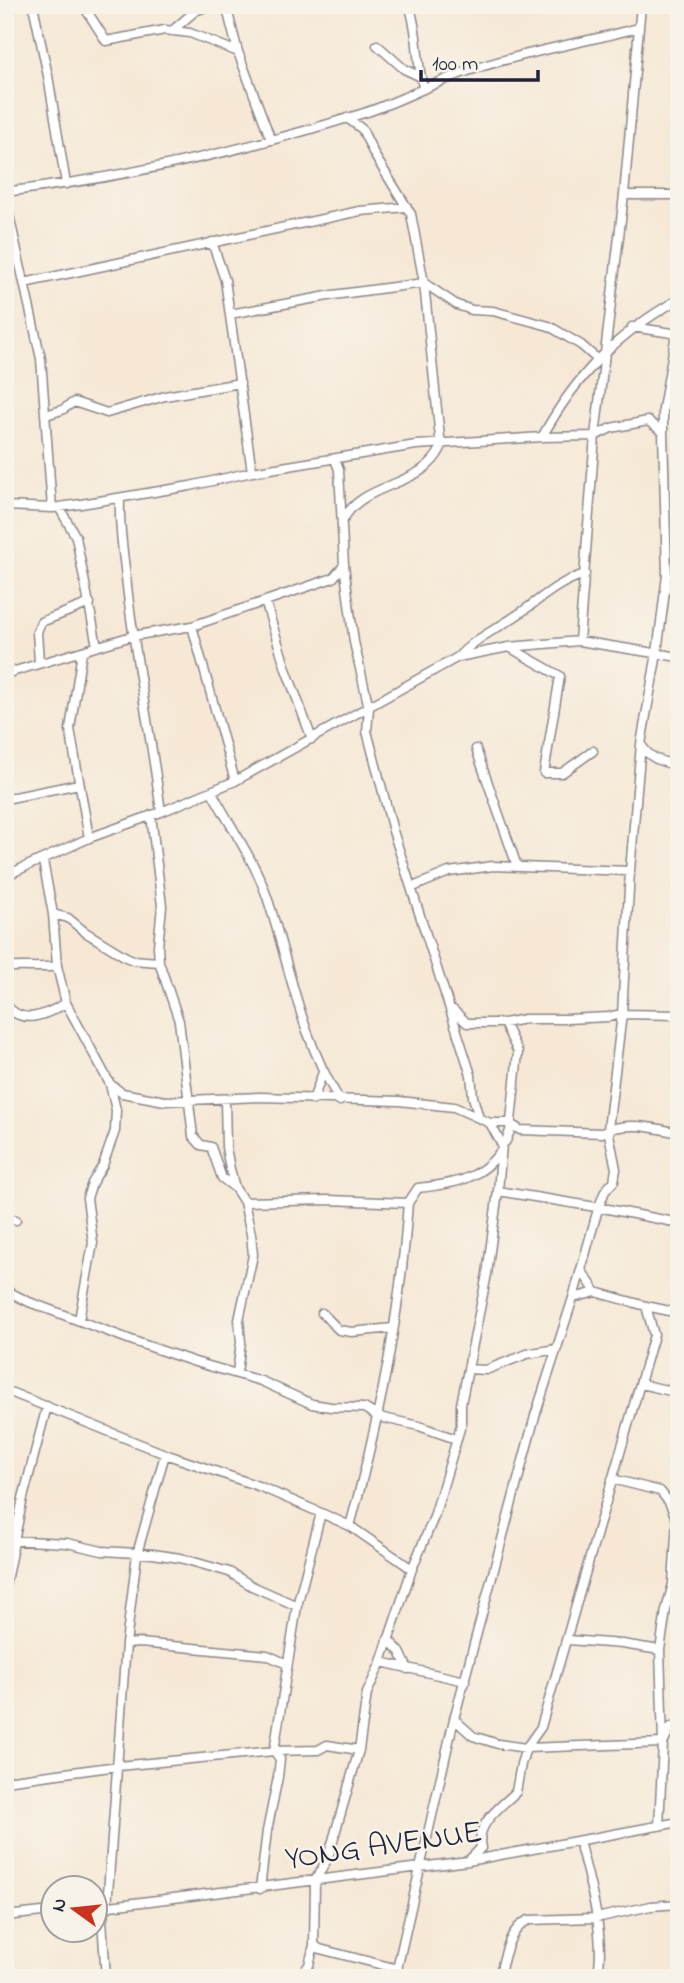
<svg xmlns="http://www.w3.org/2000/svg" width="684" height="1983" font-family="'Indie Flower',sans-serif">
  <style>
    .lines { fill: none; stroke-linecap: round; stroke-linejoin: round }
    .minor-casing { stroke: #8c8588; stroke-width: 11 }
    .minor { stroke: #fff; stroke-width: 8 }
    .labels { text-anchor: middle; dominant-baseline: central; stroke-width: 5; stroke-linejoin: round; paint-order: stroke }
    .street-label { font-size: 32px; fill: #22223b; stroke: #f7f3e8 }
  </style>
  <rect width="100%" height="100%" fill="#f7f3e8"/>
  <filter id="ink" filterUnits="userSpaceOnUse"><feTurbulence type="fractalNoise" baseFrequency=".0143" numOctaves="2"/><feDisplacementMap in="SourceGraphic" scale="14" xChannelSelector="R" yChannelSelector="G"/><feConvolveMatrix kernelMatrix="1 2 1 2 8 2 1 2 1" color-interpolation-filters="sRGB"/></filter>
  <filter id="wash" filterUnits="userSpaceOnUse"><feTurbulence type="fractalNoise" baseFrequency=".00686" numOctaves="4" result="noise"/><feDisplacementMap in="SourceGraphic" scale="28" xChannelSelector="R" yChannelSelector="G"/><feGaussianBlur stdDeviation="1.57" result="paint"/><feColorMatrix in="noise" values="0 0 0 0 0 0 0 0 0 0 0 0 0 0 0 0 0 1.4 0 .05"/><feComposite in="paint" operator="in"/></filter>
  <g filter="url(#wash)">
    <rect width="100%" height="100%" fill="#f6e8d5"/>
  </g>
  <g filter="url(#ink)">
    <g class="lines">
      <!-- minor casing -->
      <g class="minor-casing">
        <path id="minor" d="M33,5L48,76L66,184
          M83,5L106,41L165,30L190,33L238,52
          M226,5L238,52L271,140
          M409,5C419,33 416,59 423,87
          M5,6L8,5
          M172,31L195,11L211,5
          M377,45L404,69L421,77
          M5,192C127,177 247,150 364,113C399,102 432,83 468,71C523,52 582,43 638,28
          M624,195H679
          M5,197L41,359L52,508
          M212,242L225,280L252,472
          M24,283L360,211L407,207
          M230,314L333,295L424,283L457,305L472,310L493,311L549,326L581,345L597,359
          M632,327L679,334
          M46,415L62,410L74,402L107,413L165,396L240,383
          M663,432V409L676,334
          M542,437C577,374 617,334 679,299
          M335,459L339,470L344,565L354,642L369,708L367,731L393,831L471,1075L473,1097L479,1118
          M118,499L120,502C119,527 123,551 126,577C134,656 151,733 161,812
          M5,506L52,508L81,504L190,486L252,472L416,445L542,437L595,436L611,428L648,421L663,432L667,575L657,653L641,744C648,759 664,762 679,766
          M59,507L76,537L97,646
          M342,522C362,480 422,489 441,448L424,283L411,214L375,156L362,129L347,118
          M265,601L286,669L312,739
          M192,626L235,781
          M579,641L595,436L624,195L641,5
          M509,647L560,676L544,773H562L593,751
          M82,652L70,729L89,838
          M458,657C475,638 499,628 520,613C542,598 558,582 585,574
          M39,662L37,632L41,622L90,603
          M5,674L132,636L192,626L333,578L344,565
          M476,749L517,866
          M212,792C229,824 256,863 267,897C291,969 299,1034 340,1101
          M5,799L79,784
          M151,815L162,906L158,946L159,962L179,1021L193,1136L201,1145L211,1147L222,1178L235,1188
          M5,860L9,874
          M43,861L53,914L57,966L66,1003L110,1084L116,1110L115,1131L103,1165L92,1183L87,1198L93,1243L79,1320
          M5,876L89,838L161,812L235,781L458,657L509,647L579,641L679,657
          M413,887L449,872L493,866L630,871
          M53,914L68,918L85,932L126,957L133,960L159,962
          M5,968C23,965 39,969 57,966
          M5,1003C21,1027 46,1015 66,1003
          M453,1010L467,1023H504L525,1019H567L608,1017L622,1014L679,1015
          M110,1084L122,1093L165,1101L260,1097L399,1101L454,1107L490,1123L502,1145L498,1191L487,1274L461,1404V1425L434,1517L412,1569L381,1662L367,1693L359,1750L328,1858L315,1881L314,1945L320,1949L398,1969
          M225,1099L226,1147L230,1169L235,1188L244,1202L251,1234L253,1255L239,1320L241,1342L237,1373
          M313,1100L323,1072
          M490,1123H509L520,1130L602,1133C624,1120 655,1128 679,1133
          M502,1145L506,1141L510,1131L518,1052L504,1023
          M498,1191L608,1209L679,1223
          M244,1202L328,1200L408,1203C401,1312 379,1421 350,1526
          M408,1203L418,1188C451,1184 479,1181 500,1152
          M5,1218L16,1220
          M581,1270L596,1292
          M5,1290L29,1302L139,1343L195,1362L261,1381L312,1404L331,1407L364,1408L379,1417L419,1426L456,1439
          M573,1298L596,1292L646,1306L679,1313
          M322,1313L339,1330L352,1332L393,1328
          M468,1369L486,1370L527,1354L556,1349
          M641,1384L679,1393
          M5,1390L165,1454L261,1487L321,1513L350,1526L412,1569
          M612,1479L660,1491L669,1502L677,1520L673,1584L666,1610L660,1650L663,1743L659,1826
          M669,1502L679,1495
          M5,1540L67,1543L102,1551L153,1554L180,1558L229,1572L252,1586L297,1606
          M5,1586L23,1498L47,1406
          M388,1639L400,1652L408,1669
          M568,1640L622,1644L660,1650
          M126,1644L140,1643L267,1655L287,1664
          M381,1662L465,1681
          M454,1719L473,1736L498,1744L526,1748L663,1743L671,1727L679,1725
          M5,1781L118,1766L274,1751L318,1750L327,1745L359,1750
          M579,1841C589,1881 607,1938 597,1978
          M468,1861L481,1848C475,1823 501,1807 516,1792L521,1764L526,1748L541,1727L654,1335L646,1306
          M260,1889L267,1831L278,1777L280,1759L274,1751L297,1606L321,1513
          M94,1908L468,1861L679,1822
          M5,1916L52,1911
          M106,1978L102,1920L107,1907L126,1644L137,1554L165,1454
          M299,1978L309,1965L314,1945
          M395,1978L454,1719L535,1416L573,1298L598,1209L605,1191L614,1181L616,1169L608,1129L622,1014L630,871L641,744
          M499,1978C504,1959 508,1928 529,1920L596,1918L651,1906L679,1904"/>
      </g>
      <!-- minor -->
      <use href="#minor" class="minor"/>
    </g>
  </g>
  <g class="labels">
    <!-- street labels -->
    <g class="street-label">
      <text transform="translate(384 1847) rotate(-8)">YONG AVENUE</text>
    </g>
  </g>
  <!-- margin -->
  <rect width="684" height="1983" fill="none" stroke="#f7f3e8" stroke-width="28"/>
  <!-- north arrow -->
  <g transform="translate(74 1909) rotate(285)"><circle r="33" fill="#f7f3e8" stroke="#a29fa3" stroke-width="2"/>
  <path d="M0-5L12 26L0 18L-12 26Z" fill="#c8321e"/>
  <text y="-10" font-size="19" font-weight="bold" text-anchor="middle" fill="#22223b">N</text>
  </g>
  <!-- scale -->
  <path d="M421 70v10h117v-10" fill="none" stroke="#22223b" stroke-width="3.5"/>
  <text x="432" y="70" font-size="21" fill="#22223b" stroke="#f7f3e8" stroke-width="5" paint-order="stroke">100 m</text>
</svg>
